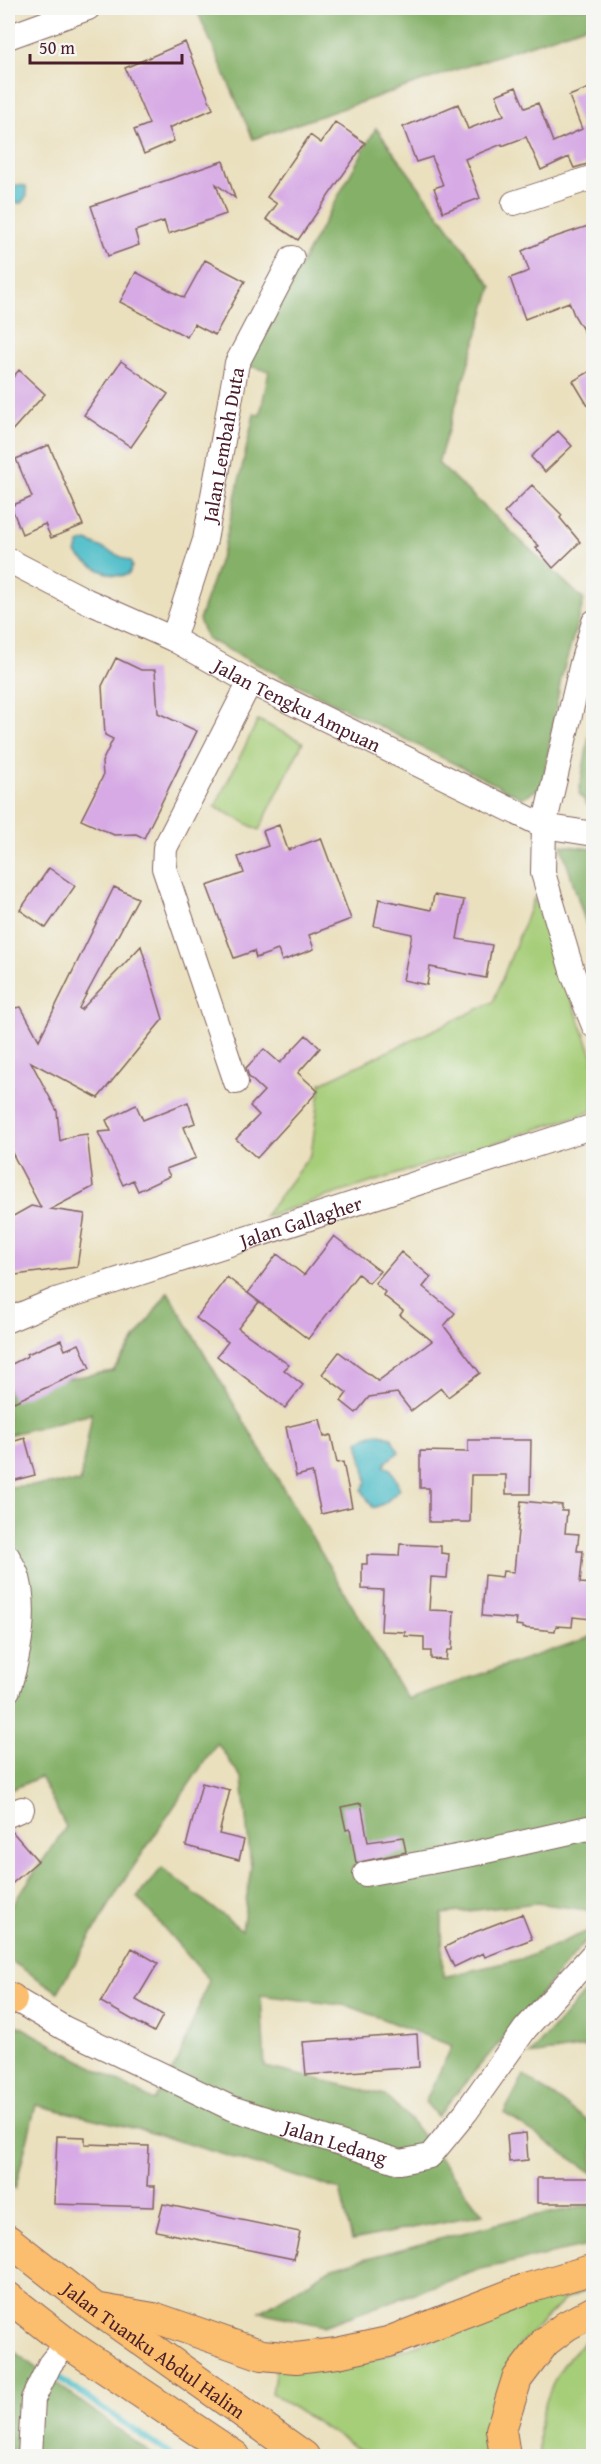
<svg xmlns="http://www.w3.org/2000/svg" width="601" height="2464" font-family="'Gentium Book Plus',serif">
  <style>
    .green { fill: #a6cd78; stroke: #787652; stroke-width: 1.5 }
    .forest { fill: #84b068; stroke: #67684a; stroke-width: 1.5 }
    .water { fill: #52bfca; stroke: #4e6f7a; stroke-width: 1.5 }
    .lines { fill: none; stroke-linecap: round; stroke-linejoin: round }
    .stream { stroke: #52bfca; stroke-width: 6 }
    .building { fill: #d7aae5 }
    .minor-casing { stroke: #82635e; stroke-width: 26 }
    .major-casing { stroke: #82635e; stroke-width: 32 }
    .minor { stroke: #fff; stroke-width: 24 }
    .major { stroke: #fbbd6e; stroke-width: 30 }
    .labels { text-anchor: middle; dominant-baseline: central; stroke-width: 6; stroke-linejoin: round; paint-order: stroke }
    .street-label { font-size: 20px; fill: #4a1f2b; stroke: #f6f6f2 }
  </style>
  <rect width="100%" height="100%" fill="#f6f6f2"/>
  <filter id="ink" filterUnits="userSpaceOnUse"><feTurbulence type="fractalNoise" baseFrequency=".0167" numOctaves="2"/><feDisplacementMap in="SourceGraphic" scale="12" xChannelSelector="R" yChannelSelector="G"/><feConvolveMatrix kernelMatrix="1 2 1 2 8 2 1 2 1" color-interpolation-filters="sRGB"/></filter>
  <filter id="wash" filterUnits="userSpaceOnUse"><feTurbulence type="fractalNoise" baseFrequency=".008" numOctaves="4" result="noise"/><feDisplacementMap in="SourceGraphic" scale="24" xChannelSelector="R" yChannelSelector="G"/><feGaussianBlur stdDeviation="1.35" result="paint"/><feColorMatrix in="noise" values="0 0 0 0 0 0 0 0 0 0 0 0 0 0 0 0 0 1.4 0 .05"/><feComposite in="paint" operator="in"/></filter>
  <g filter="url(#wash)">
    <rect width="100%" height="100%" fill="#eae0be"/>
    <!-- green -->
    <path class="green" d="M258,720L303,742L259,830L215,807Z
      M534,898L593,1057V1111L264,1217L311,1154L321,1083L493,1002Z
      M593,2279V2287L564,2300L520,2344L496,2404L494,2456H369L272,2394L276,2367L378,2358L447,2335Z
      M593,2336V2456H539C539,2446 538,2433 540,2423C547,2390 564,2353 593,2336Z"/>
    <!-- forest -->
    <path class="forest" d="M196,8H593L594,23L253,139Z
      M376,128L492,287L438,463L584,600L561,679L542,787L522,798L207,639L199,620L224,547L254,414L260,415L269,371L245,365Z
      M593,713V810L590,809L579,793Z
      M561,845L593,849V946Z
      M168,1292L407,1699L593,1636V1911L537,1903L442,1914L443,1977L525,1958L593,1929V1932L437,2116L425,2102L452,2046L349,2006L261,1995L265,2067L385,2095L407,2116L483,2214L352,2240L340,2190L145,2131L36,2105L15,2189L8,2181V2022H12L154,2101L178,2061L209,1980L137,1897L162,1868L242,1930L251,1867L242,1779L217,1743L123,1882L58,1992L8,1959V1911L66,1827L40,1777L8,1791V1650L26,1649L8,1558V1487L80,1482L92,1413L8,1435V1388L113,1371Z
      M593,1983V2046L530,2055Z
      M524,2075L593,2125V2173L504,2113Z
      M593,2205V2245L481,2269L324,2326L260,2312L333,2267L516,2219Z
      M8,2347L154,2456H8Z"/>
    <!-- water -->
    <path class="water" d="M16,185L26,186L27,196L21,203H8V188Z
      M87,541L130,561L132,566L129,574C115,581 85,564 76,553L79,544Z
      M377,1433L391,1437L399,1452L387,1461L384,1466L391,1469L400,1489L385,1503L373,1508L362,1490L367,1481L358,1441Z"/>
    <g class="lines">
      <!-- stream -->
      <path class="stream" d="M52,2373L172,2456"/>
    </g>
    <g id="blocks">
      <!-- building -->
      <path class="building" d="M185,42L213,109L169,128L174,141L144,154L134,130L149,124L125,68Z
        M594,86V162L574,168L569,157L541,170L526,137L502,146V144L465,159L480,198L443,212L434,188L443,185L432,157L416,162L403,127L458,104L468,129L504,115L496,95L516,87L525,108L538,103L553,142L582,129L569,96Z
        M335,122L365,143L298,240L266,219L277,204L267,197L310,135L321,143Z
        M223,161L235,198L216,184L226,214L168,234L164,221L135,231L139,245L108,256L91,206Z
        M594,224V348L574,315L569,302L525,319L510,278L529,271L522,251L549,239Z
        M205,260L245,281L215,335L194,324L187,337L120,302L136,272L184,298Z
        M121,361L168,394L131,447L84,415Z
        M594,369V416L573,381Z
        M19,370L45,394L8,435V383Z
        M558,431L572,446L545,472L531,457Z
        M49,445L83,525L51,538L45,524L22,534L11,506L32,497L16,459Z
        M532,485L562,515L560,518L580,542L553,568L536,548L539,546L504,513Z
        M116,658L141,670H155L158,713L197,731L144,838L136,834L114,835L81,820L103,776L102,762L113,739L105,735L102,686Z
        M279,825L288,850L321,838L351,919L309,935L314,949L282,961L278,950L256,958L254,951L234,958L207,886L244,873L238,857L268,846L263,831Z
        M49,868L75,886L46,928L20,910Z
        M114,887L138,898L79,1008L81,1010L141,946L163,1019L98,1098L31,1062L57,1111L60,1141L72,1136L87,1134L93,1187L51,1209L85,1214L77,1267L8,1276V1219L31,1206L41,1208L8,1145V1009L21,1007L39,1040Z
        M434,895L464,900L457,939L492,945L486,978L430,967L427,985L403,980L412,934L374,926L379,899L431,910Z
        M306,1035L320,1048L298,1073L318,1091L257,1158L236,1139L259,1115L250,1106L264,1091L249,1077L246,1068L264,1049L280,1063Z
        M188,1102L195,1123L184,1127L196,1158L166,1169L170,1176L138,1191L133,1180L123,1185L98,1132L111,1131L106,1120L136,1105L143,1120Z
        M334,1236L380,1271L369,1283L358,1274L308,1339L248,1293L277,1254L304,1275Z
        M401,1252L431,1277L423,1287L455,1313L444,1326L480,1373L448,1397L441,1388L411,1411L397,1393L369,1397L356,1413L341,1401L347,1393L322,1374L339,1352L378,1381L432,1341L400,1315L403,1311L383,1295L385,1292L375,1283Z
        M227,1277L259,1302L238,1328L289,1365L284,1370L303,1385L285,1408L217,1356L228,1342L196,1318Z
        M61,1340L65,1350L79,1344L90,1368L14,1402L8,1388V1366L28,1356L27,1354Z
        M320,1419L324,1437L331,1435L337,1463L343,1462L352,1507L321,1514L312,1472L296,1476L286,1427Z
        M25,1438L35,1475L8,1482V1443Z
        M468,1440H531L530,1494H506V1475H471L470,1522H429V1488H420V1451L468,1452Z
        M521,1501L562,1505V1511H567L565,1533L579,1534L577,1551H583L580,1583L594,1584V1613H591V1619L573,1617L572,1627L556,1626L555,1631L523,1628V1626L516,1625L517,1619L482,1616L485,1575L502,1577L503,1571L514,1572Z
        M400,1544L441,1546V1553L449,1554L447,1578L431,1577L429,1610L454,1611L452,1650H447L446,1660L431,1659V1651H424V1637L405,1636V1632L381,1631L383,1590L362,1589V1564H367V1555L399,1556Z
        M202,1783L230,1790L219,1834L244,1840L239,1860L186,1846Z
        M361,1803L368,1842L403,1837L406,1852L356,1863L350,1829L346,1830L341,1807Z
        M8,1829H10L38,1861L8,1887Z
        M522,1914L532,1939L485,1957L483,1953L454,1967L445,1947L475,1932Z
        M132,1948L158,1963L136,2000L163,2015L154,2032L101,2002Z
        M417,2034L419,2067L306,2075L303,2042Z
        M526,2133L528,2160L509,2162L507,2135Z
        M57,2136L85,2137V2144L149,2146L147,2186H155L154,2207L54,2204Z
        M537,2178H591V2203H537Z
        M163,2204L300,2232L294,2259L156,2231Z"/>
    </g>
  </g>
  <g filter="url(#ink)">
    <use href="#blocks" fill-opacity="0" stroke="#82635e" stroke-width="1.5"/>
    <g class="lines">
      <!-- minor casing -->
      <g class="minor-casing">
        <g id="minor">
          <path d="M8,37L88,8"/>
          <path d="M514,203L594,177"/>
          <path id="s1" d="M8,560L87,601L173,639L250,682L544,826L594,834"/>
          <path d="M594,622L582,663L544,826L543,873L573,974L594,1026"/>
          <path id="s2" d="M173,639L205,540L237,363L292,258"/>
          <path d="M236,1082L164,868L165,848L250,682"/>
          <path id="s3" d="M8,1320L56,1300L594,1126"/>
          <path d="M8,1557C11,1563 16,1571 18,1578C27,1614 19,1655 8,1690"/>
          <path d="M8,1815L22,1809"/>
          <path d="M365,1874L472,1854L588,1828L594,1830"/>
          <path id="s4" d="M8,1995L64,2028L231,2108L400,2162L430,2156L466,2112L525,2029L594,1953"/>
          <path d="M30,2456L33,2399L50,2364L67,2343"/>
        </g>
      </g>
      <!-- major casing -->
      <g class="major-casing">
        <g id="major">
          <path d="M8,1999H12"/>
          <path id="s5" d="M8,2240L95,2308L304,2456"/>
          <path d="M8,2297L67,2343L235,2456"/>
          <path d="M95,2308L159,2319L262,2355L296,2358L337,2353L388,2342L525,2289L594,2269"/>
          <path d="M505,2456L501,2430L517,2379L545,2342L566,2326L594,2311"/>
        </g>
      </g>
      <!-- minor -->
      <use href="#minor" class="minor"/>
      <!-- major -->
      <use href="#major" class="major"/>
    </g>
  </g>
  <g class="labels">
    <!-- street labels -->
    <g class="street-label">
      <text stroke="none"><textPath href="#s2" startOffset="201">Jalan Lembah Duta</textPath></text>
      <text stroke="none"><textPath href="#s1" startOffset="324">Jalan Tengku Ampuan</textPath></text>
      <text stroke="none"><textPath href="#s3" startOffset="309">Jalan Gallagher</textPath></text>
      <text stroke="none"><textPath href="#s4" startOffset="360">Jalan Ledang</textPath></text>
      <text stroke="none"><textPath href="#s5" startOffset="183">Jalan Tuanku Abdul Halim</textPath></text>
    </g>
  </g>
  <!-- margin -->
  <rect width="601" height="2464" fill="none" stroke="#f6f6f2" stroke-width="30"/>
  <!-- scale -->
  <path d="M30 54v9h152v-9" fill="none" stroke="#4a1f2b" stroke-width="3"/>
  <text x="39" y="54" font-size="18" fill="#4a1f2b" stroke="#f6f6f2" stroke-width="4.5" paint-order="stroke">50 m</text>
</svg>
